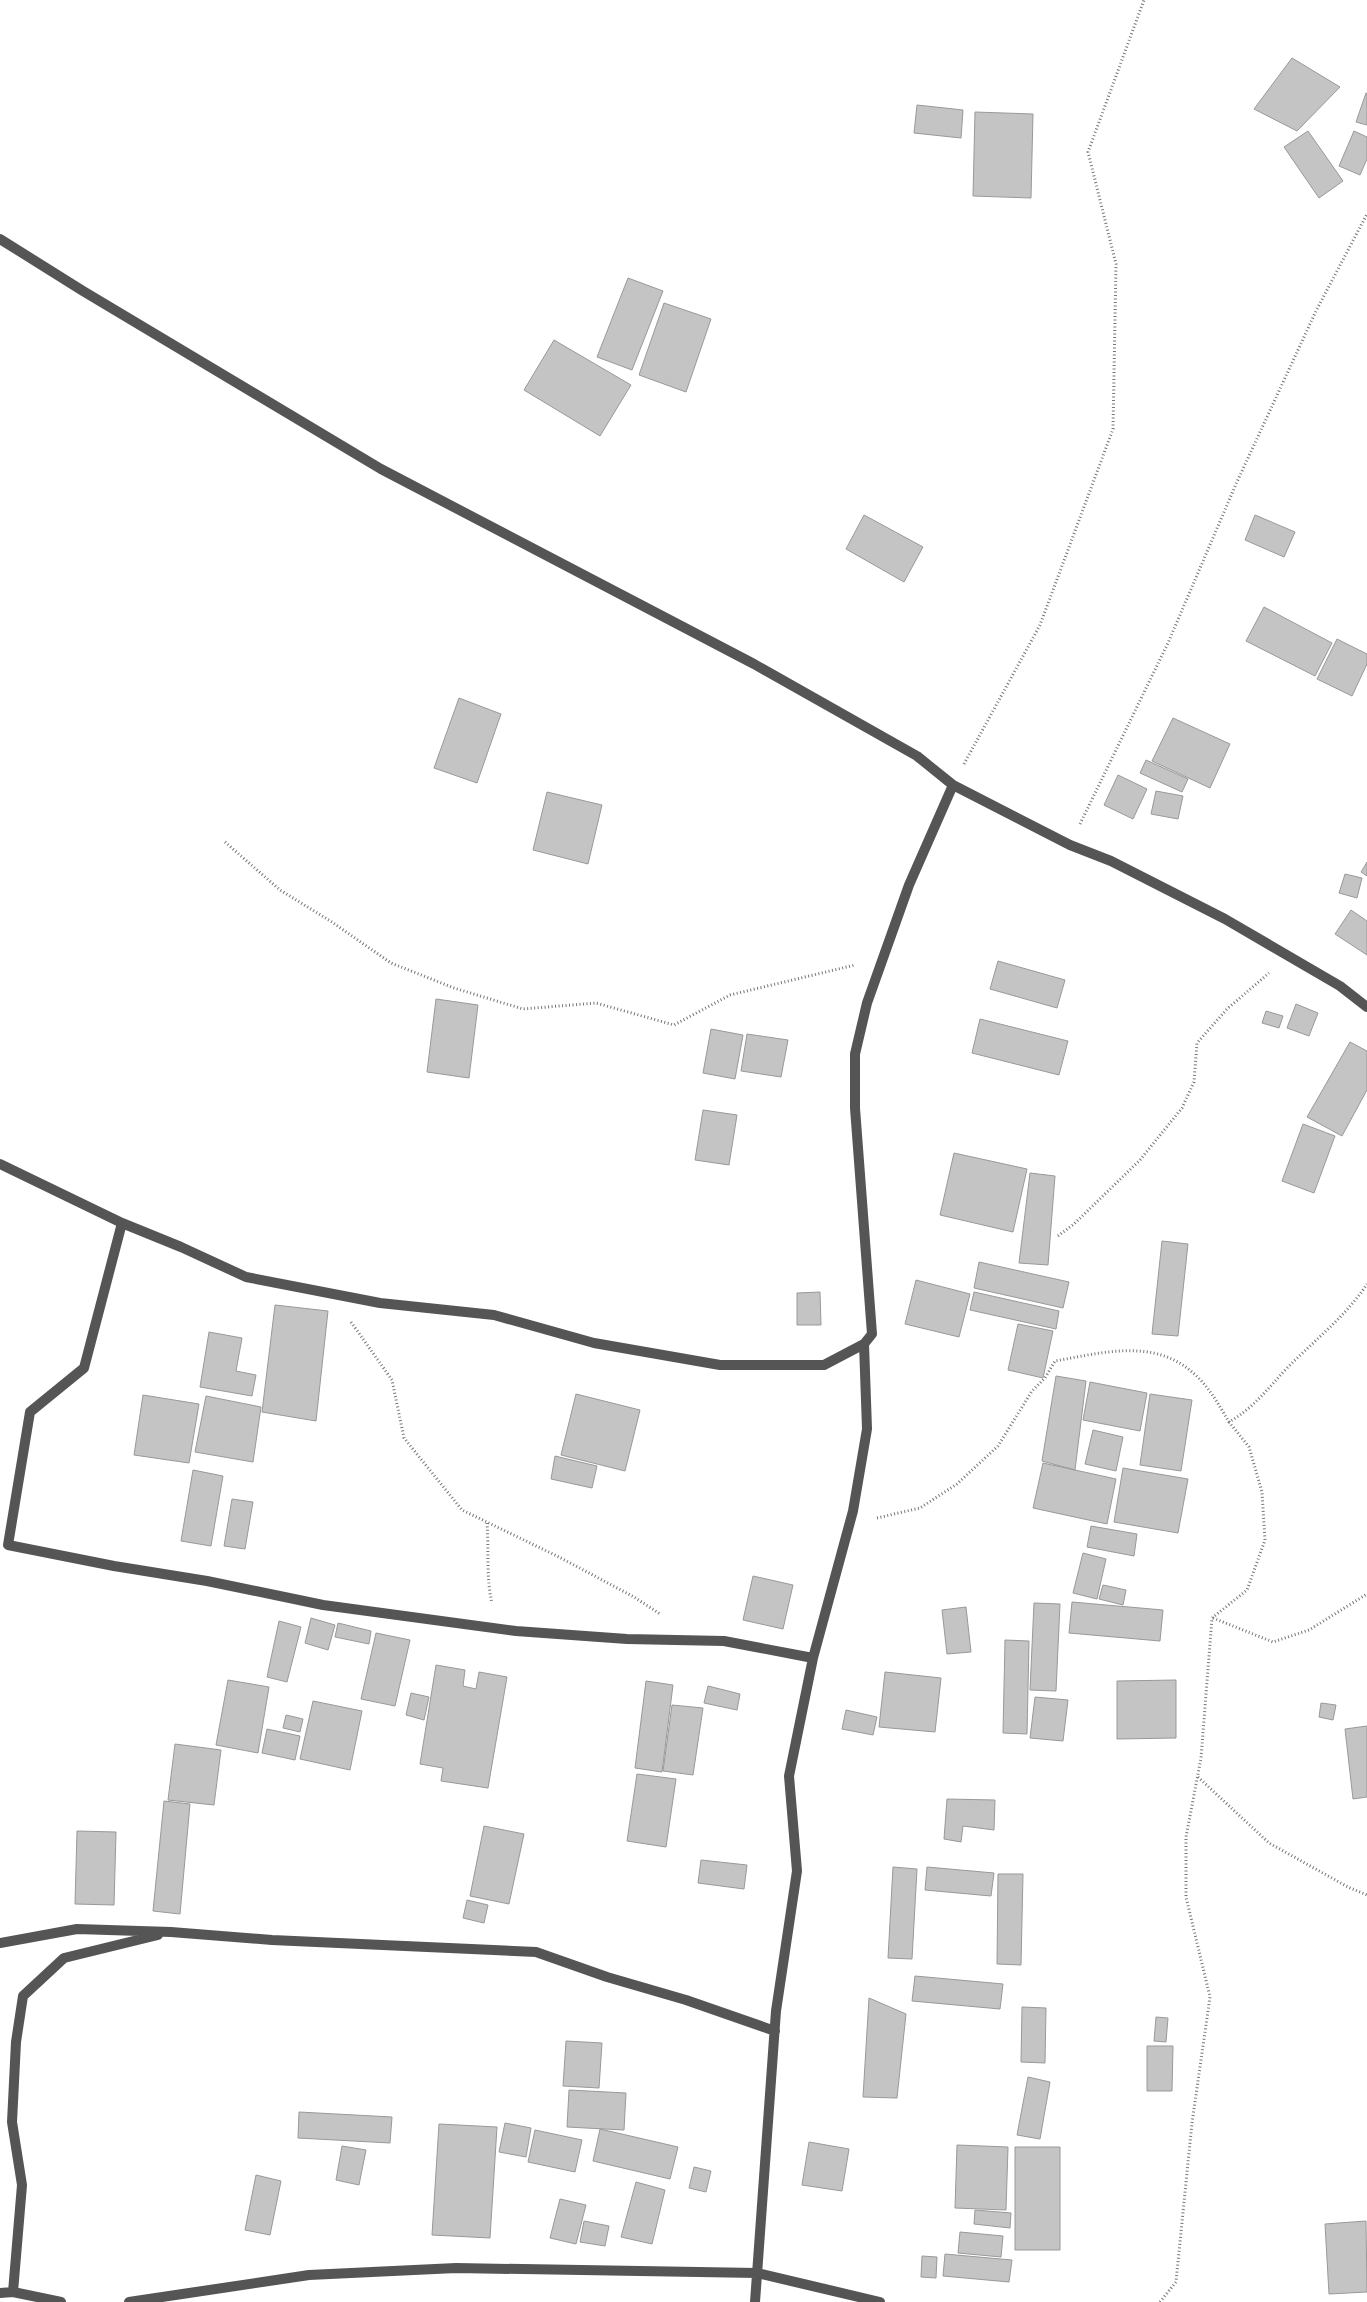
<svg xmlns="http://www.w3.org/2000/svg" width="1367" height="2302" font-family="Signika,sans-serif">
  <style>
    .building { fill: #c4c4c4; stroke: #999 }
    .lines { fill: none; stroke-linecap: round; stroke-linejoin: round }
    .path { stroke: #777; stroke-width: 3; stroke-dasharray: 1 2.5; stroke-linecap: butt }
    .street { stroke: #555; stroke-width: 10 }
  </style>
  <rect width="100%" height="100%" fill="#fff"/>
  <!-- building -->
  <path class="building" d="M1292,58L1340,87L1297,131L1254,109Z
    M1366,93H1367V125L1356,122Z
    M917,105L963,110L961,138L914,133Z
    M975,112L1033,114L1031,198L973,196Z
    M1308,131L1343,181L1319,198L1284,147Z
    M1354,131L1367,137V159L1360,175L1339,166Z
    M628,278L663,291L632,370L597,357Z
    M664,303L711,319L686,392L639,375Z
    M554,340L631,385L600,436L524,390Z
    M864,515L923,547L904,582L846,549Z
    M1255,515L1295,532L1284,557L1245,540Z
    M1264,607L1332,643L1315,676L1246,641Z
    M1337,639L1367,654V664L1352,696L1317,679Z
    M459,698L501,714L477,783L434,768Z
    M1173,718L1230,744L1210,788L1152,761Z
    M1146,760L1188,779L1182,792L1140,773Z
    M1118,775L1147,789L1133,819L1104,805Z
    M1156,791L1183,796L1178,819L1151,814Z
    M547,792L602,805L588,864L533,850Z
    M1367,862V876L1361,872Z
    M1345,874L1362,878L1357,898L1339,893Z
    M1351,910L1367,921V955L1335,934Z
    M998,961L1065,980L1057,1008L990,989Z
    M436,999L478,1005L469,1078L427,1072Z
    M1296,1004L1318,1013L1309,1036L1287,1028Z
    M1266,1011L1283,1016L1279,1028L1262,1023Z
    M980,1019L1068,1041L1059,1075L972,1053Z
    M711,1029L743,1035L735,1079L703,1073Z
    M747,1034L788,1040L781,1077L741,1071Z
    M1350,1042L1367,1051V1090L1342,1136L1307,1117Z
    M703,1110L737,1115L729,1165L695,1160Z
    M1303,1124L1335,1136L1314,1193L1282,1181Z
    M954,1153L1027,1169L1013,1232L940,1215Z
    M1030,1173L1055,1176L1048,1265L1019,1263Z
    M1162,1241L1188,1244L1178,1336L1152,1334Z
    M979,1262L1069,1282L1063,1308L974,1288Z
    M916,1280L970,1294L959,1337L905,1324Z
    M820,1292L821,1325H797V1293Z
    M974,1292L1059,1311L1056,1329L970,1310Z
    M275,1305L328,1311L316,1421L262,1412Z
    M1018,1324L1053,1331L1043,1378L1008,1370Z
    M209,1332L242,1338L236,1371L256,1375L252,1396L200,1387Z
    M1056,1376L1086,1381L1075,1470L1042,1461Z
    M1090,1382L1147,1393L1140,1431L1083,1420Z
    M576,1394L640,1410L625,1471L561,1455Z
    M1150,1394L1192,1400L1181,1471L1140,1465Z
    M143,1395L199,1404L189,1463L134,1455Z
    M206,1396L261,1407L253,1462L195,1452Z
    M1093,1430L1123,1437L1116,1471L1085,1464Z
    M555,1456L597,1466L592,1488L551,1479Z
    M1043,1463L1116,1479L1107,1524L1033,1508Z
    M1123,1468L1188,1479L1178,1533L1114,1522Z
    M193,1470L223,1476L211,1546L181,1541Z
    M232,1499L253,1502L245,1549L224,1546Z
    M1091,1526L1137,1534L1134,1556L1087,1547Z
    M1083,1553L1106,1559L1097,1599L1073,1593Z
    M753,1576L793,1585L783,1629L743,1620Z
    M1103,1585L1126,1590L1123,1605L1099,1599Z
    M1072,1602L1163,1610L1160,1641L1069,1633Z
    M1034,1603L1060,1604L1056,1691L1030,1690Z
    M966,1607L971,1652L947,1654L942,1610Z
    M311,1618L335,1625L328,1650L305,1643Z
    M279,1621L301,1627L287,1682L267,1677Z
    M338,1623L371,1631L369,1644L335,1637Z
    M376,1633L410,1640L395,1706L361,1699Z
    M1005,1640L1029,1641L1027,1734L1003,1733Z
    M436,1665L465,1670L463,1686L476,1689L479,1672L507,1677L488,1788L441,1781L443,1768L420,1764Z
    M885,1672L941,1678L935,1732L879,1727Z
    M228,1680L269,1687L258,1753L216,1745Z
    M1176,1680V1738L1117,1739V1681Z
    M646,1681L673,1685L662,1772L635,1768Z
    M708,1686L740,1694L737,1710L704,1703Z
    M411,1693L429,1697L424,1720L406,1715Z
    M1035,1697L1068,1700L1063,1741L1030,1738Z
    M313,1701L362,1711L350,1770L300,1759Z
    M1321,1703L1336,1705L1333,1720L1319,1717Z
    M672,1705L703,1708L693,1775L663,1771Z
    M846,1710L877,1717L873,1735L842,1729Z
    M286,1715L303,1719L300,1732L283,1728Z
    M1367,1726V1797L1353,1799L1345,1729Z
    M267,1729L300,1736L295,1760L262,1753Z
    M175,1744L221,1750L214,1805L168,1800Z
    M637,1774L676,1779L666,1847L627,1841Z
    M947,1799L995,1800L994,1830L963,1826L961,1842L944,1839Z
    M164,1801L190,1804L180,1914L153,1911Z
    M484,1826L524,1834L509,1904L470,1896Z
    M77,1831L116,1832L114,1905L75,1904Z
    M701,1860L747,1865L744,1889L698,1883Z
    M893,1867L917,1869L912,1959L888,1958Z
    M927,1867L994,1873L991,1896L925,1890Z
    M998,1874H1023L1021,1965L997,1964Z
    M467,1900L488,1905L484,1923L463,1918Z
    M915,1976L1003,1984L1000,2009L912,2001Z
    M869,1998L906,2014L897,2098L863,2097Z
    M1022,2007L1046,2008L1045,2063L1021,2062Z
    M1156,2017L1168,2018L1166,2042L1154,2041Z
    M566,2041L602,2043L599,2088L563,2086Z
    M1147,2046H1173L1172,2091H1147Z
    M1028,2077L1050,2082L1040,2139L1017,2135Z
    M569,2090L626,2093L624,2130L567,2127Z
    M299,2112L392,2117L390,2143L298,2138Z
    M505,2123L531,2128L526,2157L499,2152Z
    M439,2124L497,2127L490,2238L432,2235Z
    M600,2129L678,2147L670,2179L593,2161Z
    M535,2130L582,2140L575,2172L528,2162Z
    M809,2142L849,2149L842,2191L802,2185Z
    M957,2145L1008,2147L1006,2210L955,2208Z
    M342,2146L366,2150L359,2185L336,2180Z
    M1015,2147H1060V2250H1015Z
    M694,2167L711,2171L706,2192L689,2188Z
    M256,2175L281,2181L270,2235L245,2230Z
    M636,2182L665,2190L652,2244L621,2237Z
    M560,2199L586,2205L576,2244L550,2238Z
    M975,2210L1011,2213L1010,2228L974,2224Z
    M584,2221L609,2226L605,2246L580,2242Z
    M1366,2221L1367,2292L1329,2294L1325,2224Z
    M960,2232L1003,2236L1001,2257L958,2253Z
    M945,2254L1012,2260L1009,2282L943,2276Z
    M922,2256L937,2257L936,2278L921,2277Z"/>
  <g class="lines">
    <!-- path -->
    <path class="path" d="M964,764L1040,625L1113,429L1116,264L1088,152L1144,0
      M1080,824L1168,643L1236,484L1316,311L1367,214
      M225,842L280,890L332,922L391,963L454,988L523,1009L596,1003L674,1025L730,995L855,965
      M1058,1236L1074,1224L1140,1160L1182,1108L1194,1082L1197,1043L1227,1009L1269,973
      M351,1322L392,1380L404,1438L462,1510L559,1557L634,1597L660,1614
      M877,1518L920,1508L957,1484L998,1446L1032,1391L1045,1378L1055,1361C1101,1353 1153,1338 1192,1372C1208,1385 1219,1405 1229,1422C1255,1407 1268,1388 1288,1367C1315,1340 1346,1316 1367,1284
      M487,1523C489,1548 486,1580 492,1603
      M1213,1618L1273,1642L1309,1630L1367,1594
      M1198,1777L1269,1843L1348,1887L1367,1895
      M1160,2302L1176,2282L1192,2123L1210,1997L1186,1897V1837L1201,1758L1212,1618L1247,1590L1265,1540L1262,1492L1249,1447L1229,1422"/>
    <!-- street -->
    <path class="street" d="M0,239L83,291L381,469L754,664L917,756L953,785L1070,845L1111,861L1225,919L1340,986L1367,1007
      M0,1164L122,1223L181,1247L246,1277L380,1303L494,1315L594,1343L720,1365H824L864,1344
      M122,1223L84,1368L30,1412L8,1545L114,1566L207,1581L323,1605L516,1631L627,1639L724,1641L813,1658
      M0,1943L77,1929L171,1932L272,1940L536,1952L607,1977L686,2000L775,2031
      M13,2292L22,2185L12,2122L16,2042L23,1996L64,1958L158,1935
      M0,2293L13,2292L61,2302
      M129,2302L309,2275L456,2268L757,2273L880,2302
      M755,2302L776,2011L797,1871L789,1776L813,1658L853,1511L867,1429L864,1344L872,1334L855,1108V1054L867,1003L909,885L953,785"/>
  </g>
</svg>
